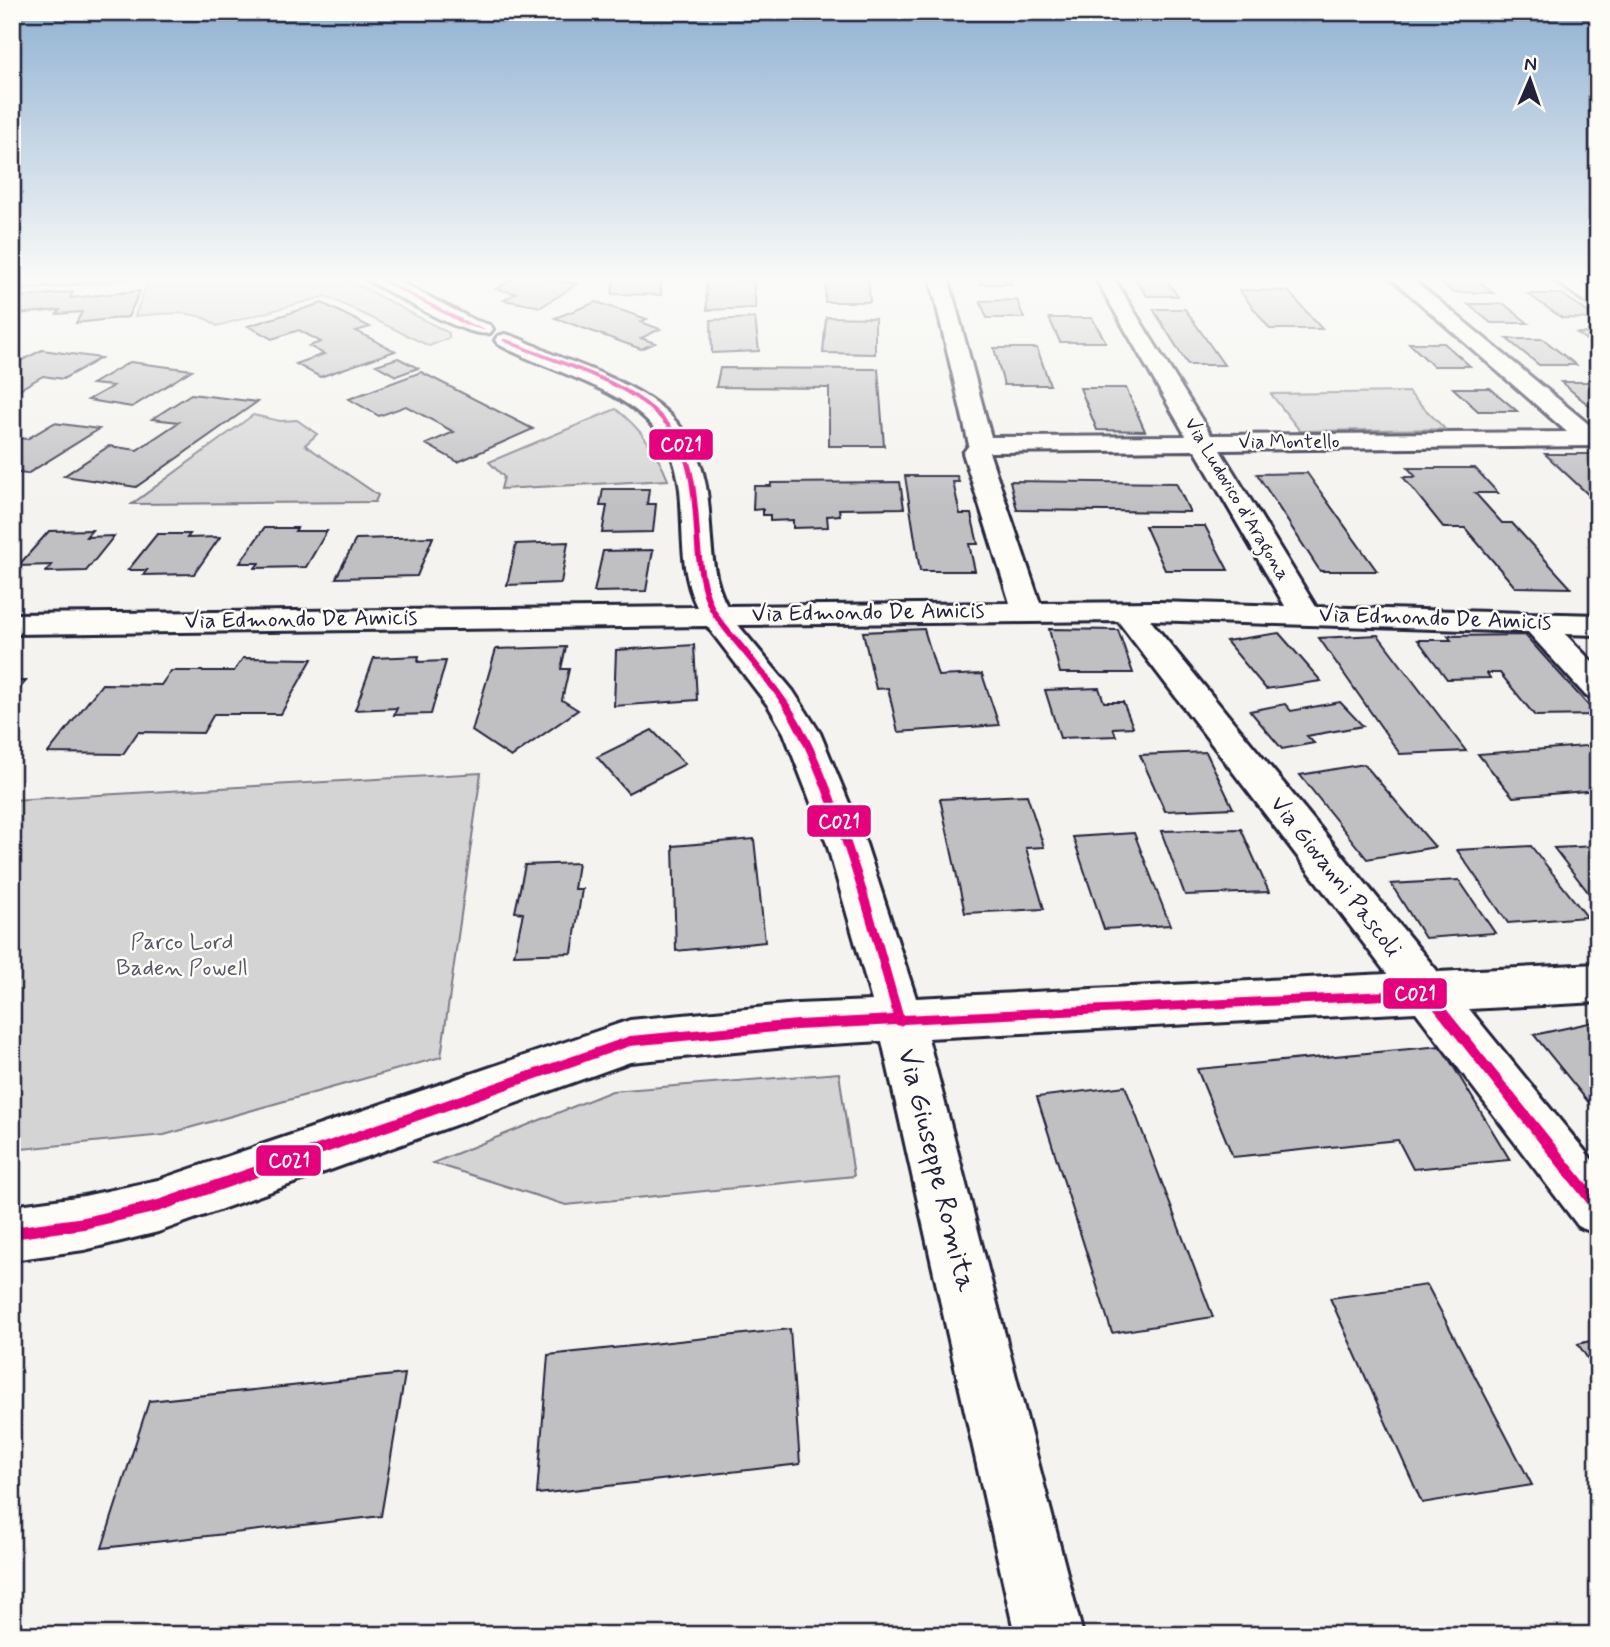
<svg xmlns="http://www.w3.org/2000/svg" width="1610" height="1647" font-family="Mynerve,sans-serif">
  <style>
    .green { fill: #d5d4d5; stroke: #7c7b88; stroke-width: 2 }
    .building { fill: #c0bfc2; stroke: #22223b; stroke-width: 2 }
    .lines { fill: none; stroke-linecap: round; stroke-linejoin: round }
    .street-casing { stroke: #22223b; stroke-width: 6 }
    .street { fill: #fdfcf7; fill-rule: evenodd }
    .bus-1-casing { stroke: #fdfcf7; stroke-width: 5 }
    .bus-1 { fill: #e5007d; fill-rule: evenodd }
    .labels { text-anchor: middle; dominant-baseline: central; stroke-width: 5; stroke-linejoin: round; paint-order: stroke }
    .far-street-label { font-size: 19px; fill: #22223b; stroke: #fdfcf7 }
    .street-label { font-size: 23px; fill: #22223b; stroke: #fdfcf7 }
    .park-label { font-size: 23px; fill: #585769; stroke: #fdfcf7 }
    .near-street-label { font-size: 28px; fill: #22223b; stroke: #fdfcf7 }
    .line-badge { stroke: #fdfcf7; stroke-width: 2.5 }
    .badge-label { font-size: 19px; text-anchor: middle; font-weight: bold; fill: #fff }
  </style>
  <rect width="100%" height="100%" fill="#f4f3ef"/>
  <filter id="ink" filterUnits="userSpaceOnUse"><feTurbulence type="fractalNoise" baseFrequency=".0143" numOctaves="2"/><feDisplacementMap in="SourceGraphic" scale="14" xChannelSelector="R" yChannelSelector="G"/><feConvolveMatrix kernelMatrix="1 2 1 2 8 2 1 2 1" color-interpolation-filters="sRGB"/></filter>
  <g filter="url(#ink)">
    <!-- green -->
    <path class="green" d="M12,277H343L449,333V338L429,346L326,296L217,326C197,307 161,314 135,316L149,278L12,291Z
      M1408,392L1445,429L1300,431L1271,394Z
      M616,409C641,429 656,450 668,480L501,489L504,477L489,462Z
      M253,415L280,421L297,420L317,434L305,445L378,495L375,502L132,504Z
      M481,773L441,1057L164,1135L12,1150V800Z
      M839,1073L854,1176L566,1205L433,1163L612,1091Z"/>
    <!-- building -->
    <path class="building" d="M517,277H533L577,284L541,307L504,300L516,293L496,289Z
      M614,277H661V295L612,294Z
      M826,277H868L870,302H825Z
      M979,277H1008L1011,284H981Z
      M1134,277H1164L1178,296H1147Z
      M1434,277H1473L1493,293L1453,292Z
      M753,280L756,308L707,310L706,281Z
      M1239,290L1288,291L1322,329H1270Z
      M140,291L128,317L76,323L82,312L57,314L60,310L17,314L12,322V298L73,292L70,298Z
      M1528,294H1562L1597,319L1562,318Z
      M1017,300L1024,318H987L980,301Z
      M596,302L647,319L641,322L660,329L641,338L655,343L641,349L555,318Z
      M322,303L370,327L356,331L395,351L320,377L296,364L324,354L309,346L321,342L299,330L272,339L248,326Z
      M1468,304H1504L1528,323H1491Z
      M1153,309H1185L1224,365H1188Z
      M826,317L875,318V354L823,353Z
      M755,318L759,351L712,353L711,320Z
      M1049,318H1092L1106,342H1060Z
      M1577,333L1598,334V349Z
      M1507,339H1543L1576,365H1539Z
      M1409,343H1444L1470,366H1433Z
      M994,348H1037L1050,385H1004Z
      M42,350L101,358L63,379L43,376L18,390L12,389V365Z
      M398,358L418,368L396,376L376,365Z
      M130,362L192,370L132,407L88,400L113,386L92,384Z
      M720,368L878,369L884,446H829V388L716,387Z
      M421,372L533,429L458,462L426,444L454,432L406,406L379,416L349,399Z
      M1561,382H1598V413Z
      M1080,388H1126L1145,431L1097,430Z
      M1453,388H1490L1517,411H1478Z
      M191,394L257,402L136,487L64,476L109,446L137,450L179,422L152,419Z
      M54,423L99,429L27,474L12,472V437L27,439Z
      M1545,454H1594L1598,457V499H1593Z
      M1408,468H1475L1498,493H1475L1502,523H1512L1571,588L1515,587L1465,528H1444L1403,477H1416Z
      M1307,473L1377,571H1320L1257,474Z
      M905,476H957L959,482H953L960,514H971L978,544H969L975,571H920Z
      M1010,481L1176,483L1190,512L1017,510Z
      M900,482L904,508L839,509L840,515L827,516L828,527L793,528V520L770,521V515H763V509L753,510L754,486H771V483Z
      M603,489H649L647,504H656L653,532L602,533L607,506H600Z
      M1145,526H1205L1228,570H1165Z
      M264,528H297L295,531H327L306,567L255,568L259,563H240Z
      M92,530L86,537L114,536L86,571L46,572L52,565L18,566L49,531Z
      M157,534H190L187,538L220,537L194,574L143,575L147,570H128Z
      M433,537L417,576L336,578L356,539Z
      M568,542L561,583L507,585L516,544Z
      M653,550L646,591L594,592L603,551Z
      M924,629L938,676L982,674L999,725L898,732L888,688L876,689L863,632Z
      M1049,629L1118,630L1133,673H1060Z
      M1279,633L1321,681L1266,689L1226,641Z
      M1378,635L1466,751L1400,754L1319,638Z
      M1525,635L1597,715L1535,716L1500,673H1487L1490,678L1447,679L1418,640H1451L1448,636Z
      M694,645L697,700L614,706L616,650Z
      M566,647L561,669H569L562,700L578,710L511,757L472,731L496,649Z
      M419,656L418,662L446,661L431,714L394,715L397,708L355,710L374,658Z
      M243,658L312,659L281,714H214L203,733L138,732L123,754L48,753L102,684L161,685L171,671H234Z
      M12,681H26L12,697Z
      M1099,688L1104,702H1123L1133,727L1113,728L1116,736L1060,738L1045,690Z
      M1340,702L1363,726L1307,736L1314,743L1282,749L1250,711L1285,704L1291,711Z
      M652,730L685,764L628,793L597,757Z
      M1598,745V790L1513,797L1478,754Z
      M1206,752L1233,808L1165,811L1140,755Z
      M1364,764L1435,847L1367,859L1300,775Z
      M1027,795L1044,847L1026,848L1044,909L965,913L940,799Z
      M1241,829L1269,892L1185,895L1161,831Z
      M1134,833L1170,925L1104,929L1073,837Z
      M754,839L765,942L676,951L673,846Z
      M1531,846L1587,917L1508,923L1457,850Z
      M1598,846V905L1554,848Z
      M578,863L574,889H582L572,953L514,955L523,913L515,912L525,865Z
      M1459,880L1495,933L1425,938L1391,884Z
      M1598,1021V1114L1534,1035Z
      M1441,1046L1510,1160L1413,1169L1398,1140L1233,1157L1197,1069Z
      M1125,1086L1213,1317L1112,1333L1037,1097Z
      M1427,1285L1532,1485L1422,1503L1330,1298Z
      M790,1329L800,1464L537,1494L548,1355Z
      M1598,1339V1374L1578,1344Z
      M405,1374L381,1516L102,1548L149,1401Z
      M1354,1629L1356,1635H1318Z"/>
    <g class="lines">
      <!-- street casing -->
      <g class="street-casing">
        <path id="street" d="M367,277H390L474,320L490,325L493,329L490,333C467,339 394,294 369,281Z
          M930,277H948L991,437L1186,436L1095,277H1113L1211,435L1567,432L1390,277H1410L1598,432V446L1220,450L1316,607L1598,615V635L1565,634L1598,668V699L1586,696L1528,632L1150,620L1438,972L1598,964V1002L1469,1009L1598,1167V1234L1579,1227L1416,1012L928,1038L1083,1635H1015L882,1041L797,1046L630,1062L158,1232L84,1250L12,1260V1206L84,1196L158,1180L630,1020L797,1004L872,1001L827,844L784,733L769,707L707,626L12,634V614L697,607C679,571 684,529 680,490C670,392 569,383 498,344L495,340L498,336L505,334C522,338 538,348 554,355C624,383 691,402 706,486C713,526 707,569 727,606L1010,603L963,453L969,445ZM1195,450L1285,606L1158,602L1040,603L989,452ZM1118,621L1387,974L916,998L866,844L820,733L793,691L738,625Z
          M1550,277H1571L1598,293V308L1591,306Z"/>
      </g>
      <!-- street -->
      <use href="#street" class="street"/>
      <!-- bus-1 casing -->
      <g class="bus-1-casing">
        <path id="bus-1" d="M374,277H379L469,323L485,329L483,330L465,325Z
          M503,339H507C559,363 632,378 670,424C711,473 690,544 712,601C718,618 732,631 743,644C763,669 784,693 800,721C817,752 830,785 842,818C866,882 884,949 903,1015L1427,989L1431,990L1598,1198V1214L1594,1212L1425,998L904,1024L900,1026L897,1025L797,1030L630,1046L158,1212L84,1229L12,1239V1227L84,1217L158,1200L630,1036L797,1020L893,1015C875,949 857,882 833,818C821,785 808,751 791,720C775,691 752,666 731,640C721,627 710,615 705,600C685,544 705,475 666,426C631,382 554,365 503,341Z"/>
      </g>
      <!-- bus-1 -->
      <use href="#bus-1" class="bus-1"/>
    </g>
  </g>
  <!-- sky -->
  <linearGradient id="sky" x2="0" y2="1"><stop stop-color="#90b1d2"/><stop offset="0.55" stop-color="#fafaf8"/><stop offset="1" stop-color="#fafaf8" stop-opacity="0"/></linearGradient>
  <rect width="1610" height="507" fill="url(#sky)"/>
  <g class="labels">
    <!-- far-street labels -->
    <g class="far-street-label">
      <text x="1289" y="442">Via Montello</text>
      <text transform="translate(1237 499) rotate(59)">Via Ludovico d'Aragona</text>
    </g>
    <!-- street labels -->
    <g class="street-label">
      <text transform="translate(868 613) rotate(-1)">Via Edmondo De Amicis</text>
      <text transform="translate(1435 619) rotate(2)">Via Edmondo De Amicis</text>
      <text transform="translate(301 620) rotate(-1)">Via Edmondo De Amicis</text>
      <text transform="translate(1335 877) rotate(52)">Via Giovanni Pascoli</text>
    </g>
    <!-- park labels -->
    <g class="park-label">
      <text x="182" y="943">Parco Lord<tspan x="182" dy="26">Baden Powell</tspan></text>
    </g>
    <!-- near-street labels -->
    <g class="near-street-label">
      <text transform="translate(936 1170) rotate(76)">Via Giuseppe Romita</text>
    </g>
  </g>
  <g class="line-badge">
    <rect x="648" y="428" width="66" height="33" rx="7" fill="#e5007d"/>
    <rect x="806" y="804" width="66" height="34" rx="7" fill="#e5007d"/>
    <rect x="1382" y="977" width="66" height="33" rx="7" fill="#e5007d"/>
    <rect x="255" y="1144" width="67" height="33" rx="7" fill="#e5007d"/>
  </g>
  <g class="badge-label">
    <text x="681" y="451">C021</text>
    <text x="839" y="828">C021</text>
    <text x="1415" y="1000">C021</text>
    <text x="289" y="1167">C021</text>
  </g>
  <!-- margin -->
  <rect width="1610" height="1647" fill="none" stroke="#fdfcf7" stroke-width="42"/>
  <rect x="21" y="21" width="1568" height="1605" fill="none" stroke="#22223b" stroke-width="2.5" filter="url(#ink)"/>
  <!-- north arrow -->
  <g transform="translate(1530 80) rotate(2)" stroke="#fdfcf7" stroke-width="5" paint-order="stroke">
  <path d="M0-5L12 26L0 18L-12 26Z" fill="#22223b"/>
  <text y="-10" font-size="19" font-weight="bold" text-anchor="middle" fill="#22223b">N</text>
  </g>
</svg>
